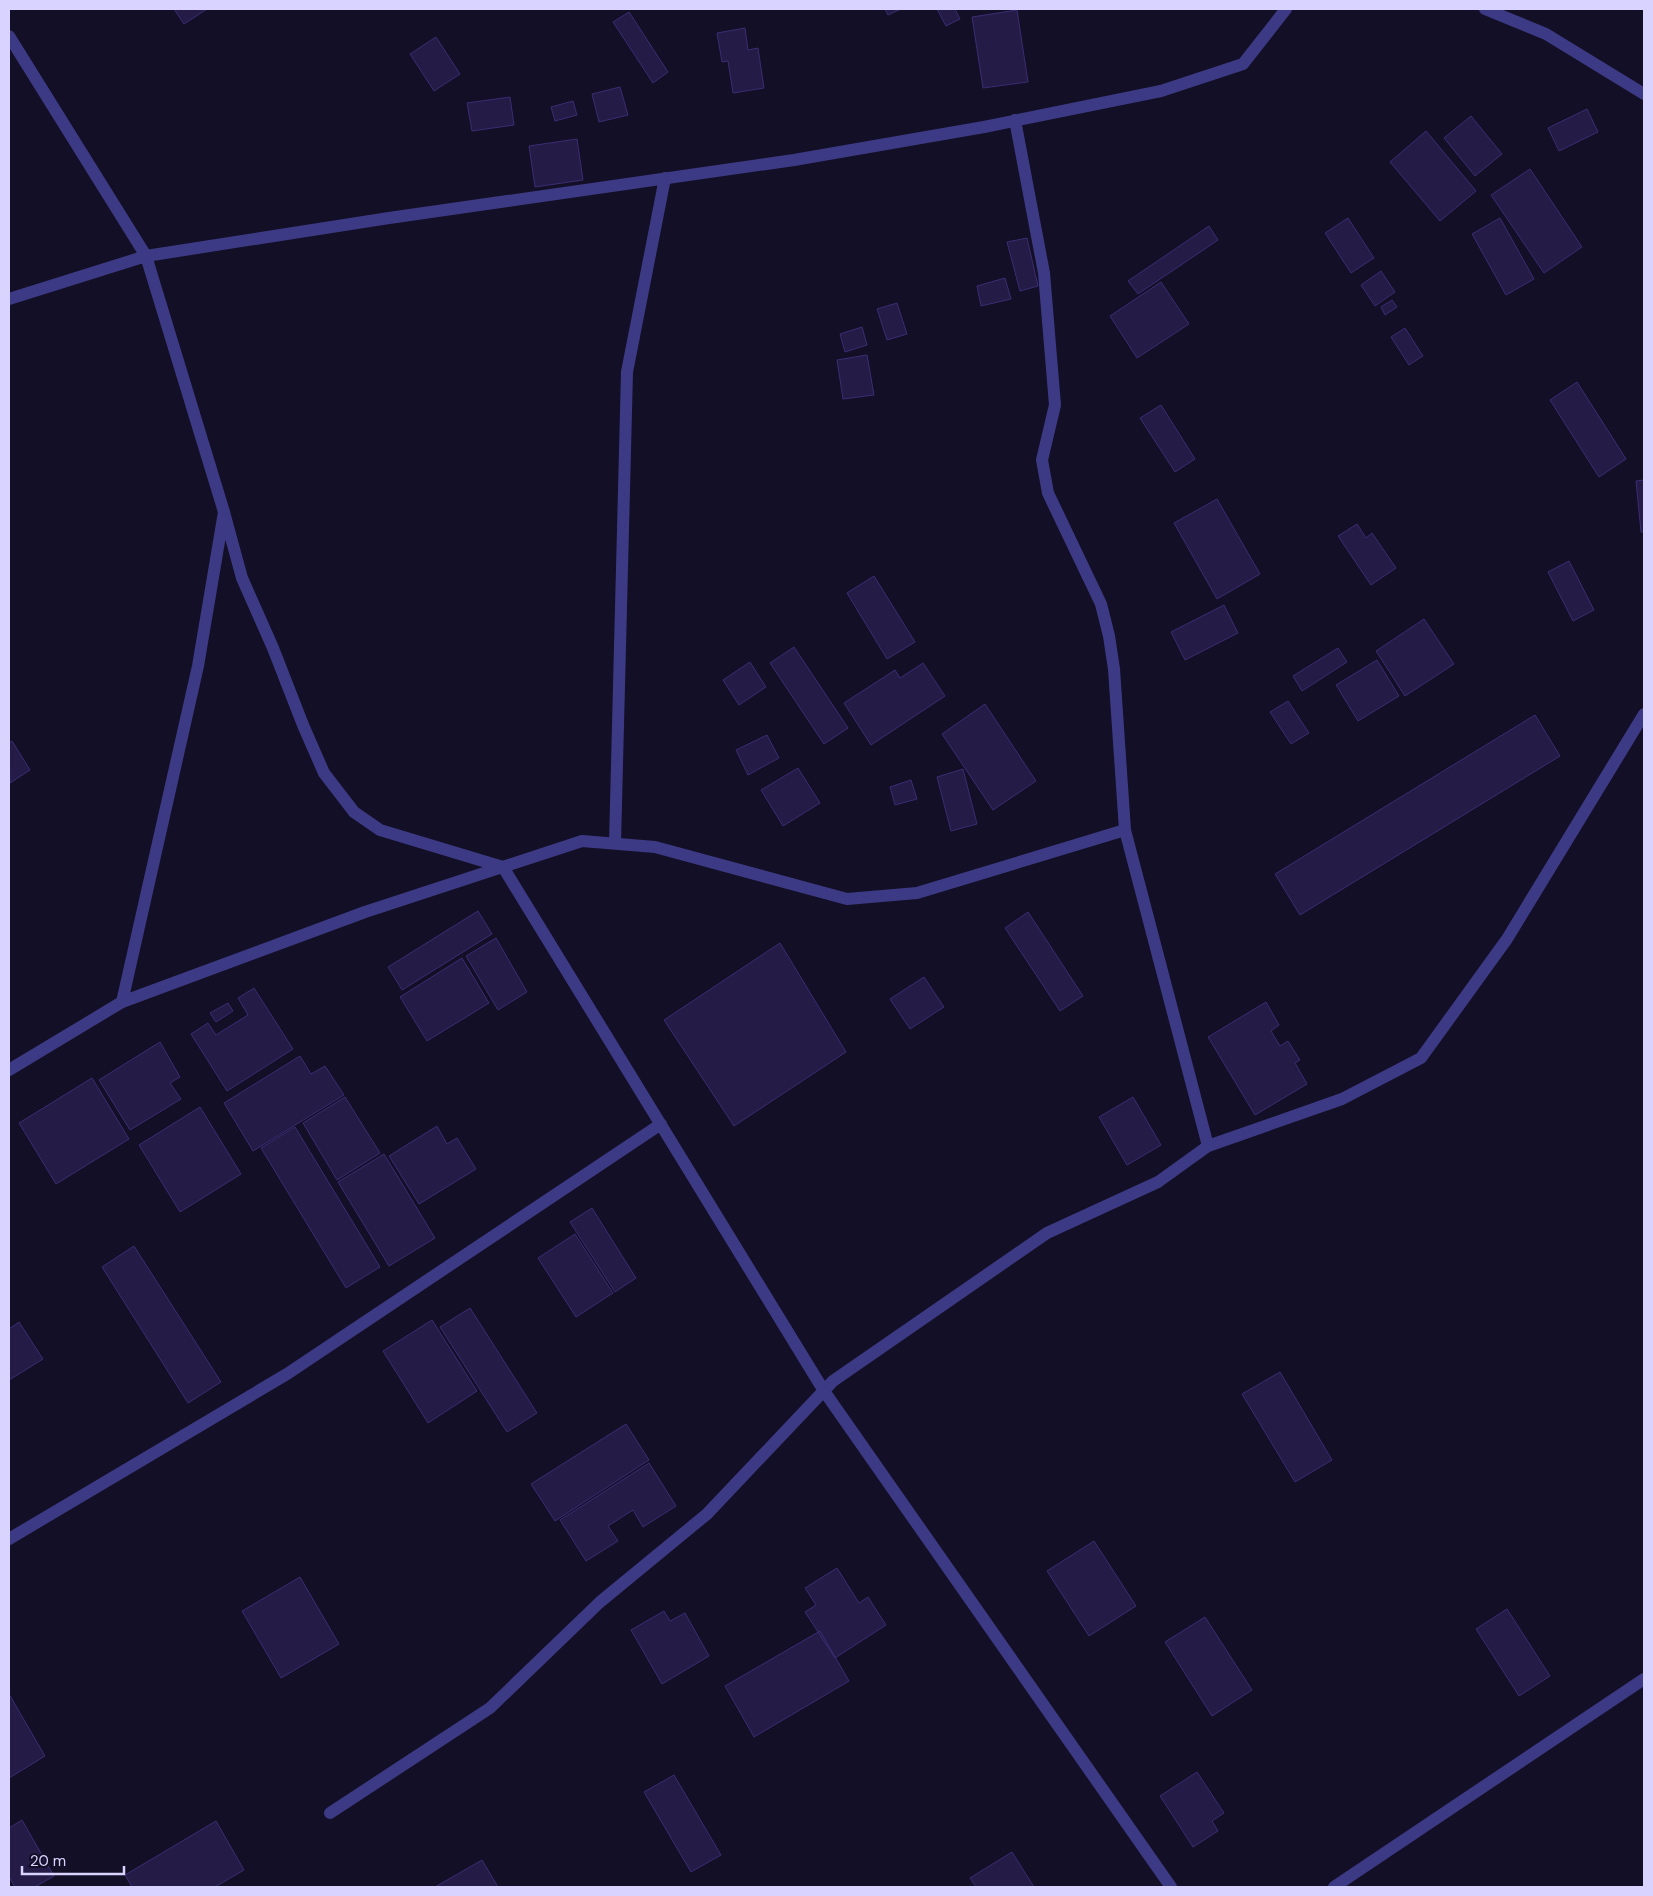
<svg xmlns="http://www.w3.org/2000/svg" width="1653" height="1896" font-family="'DM Sans',sans-serif">
  <style>
    .building { fill: #241b47; stroke: #3b2d73 }
    .lines { fill: none; stroke-linecap: round; stroke-linejoin: round }
    .street { stroke: #3d3a85; stroke-width: 12 }
  </style>
  <rect width="100%" height="100%" fill="#130f26"/>
  <!-- building -->
  <path class="building" d="M174,9H207L184,24Z
    M885,9H901L888,15Z
    M937,9H955L960,19L946,26Z
    M1017,10L1028,82L983,88L972,17Z
    M629,12L668,72L653,83L613,22Z
    M745,28L748,50L758,48L764,88L733,93L728,61L722,62L717,33Z
    M436,37L460,74L434,91L410,54Z
    M620,87L628,115L599,122L592,94Z
    M510,97L514,125L472,131L467,103Z
    M573,101L577,115L555,121L551,107Z
    M1587,109L1598,132L1559,151L1548,128Z
    M1471,116L1502,154L1475,176L1444,138Z
    M1426,131L1476,191L1440,221L1390,162Z
    M577,139L583,180L535,187L529,146Z
    M1530,169L1582,247L1544,273L1491,195Z
    M1348,218L1374,258L1351,273L1325,233Z
    M1500,218L1534,279L1506,295L1472,234Z
    M1209,226L1218,240L1138,294L1128,281Z
    M1027,238L1038,286L1020,291L1007,242Z
    M1381,271L1395,292L1375,306L1361,285Z
    M1005,278L1011,299L981,306L977,286Z
    M1161,282L1189,324L1137,358L1110,316Z
    M1392,300L1397,307L1385,315L1381,307Z
    M897,303L907,334L887,340L877,309Z
    M862,327L867,345L845,352L840,334Z
    M1405,328L1423,356L1409,365L1391,337Z
    M867,355L874,395L843,399L837,360Z
    M1577,382L1626,459L1599,477L1550,400Z
    M1161,405L1195,459L1175,472L1140,418Z
    M1644,480V532H1641L1636,481Z
    M1217,499L1260,574L1217,599L1174,523Z
    M1357,524L1366,538L1372,533L1396,568L1371,585L1338,536Z
    M1569,561L1594,610L1573,621L1548,572Z
    M874,576L915,642L887,659L847,593Z
    M1224,605L1238,633L1185,660L1171,632Z
    M1424,619L1454,664L1405,696L1376,651Z
    M794,647L848,728L824,744L770,663Z
    M1338,648L1347,662L1302,691L1293,676Z
    M1377,660L1399,696L1358,721L1336,685Z
    M750,662L766,687L739,705L723,680Z
    M923,663L945,696L871,745L844,703L895,670L900,678Z
    M1288,701L1309,733L1291,744L1270,712Z
    M985,704L1036,781L993,810L942,734Z
    M1535,715L1560,756L1300,915L1275,874Z
    M767,735L779,758L748,775L736,750Z
    M12,741L30,770L10,783L9,743Z
    M798,768L820,803L783,826L761,790Z
    M963,769L977,824L951,831L937,777Z
    M911,780L917,799L895,805L890,787Z
    M478,911L492,934L402,990L388,967Z
    M1028,912L1083,996L1060,1011L1005,928Z
    M496,938L527,992L498,1010L466,956Z
    M780,943L846,1052L734,1126L664,1020Z
    M462,958L489,1003L427,1041L400,997Z
    M924,977L944,1007L910,1029L890,999Z
    M254,988L293,1049L227,1091L191,1034L208,1023L216,1035L248,1015L238,998Z
    M1266,1002L1279,1025L1271,1031L1280,1046L1288,1041L1300,1060L1295,1063L1307,1084L1255,1115L1208,1037Z
    M228,1003L233,1011L216,1022L210,1013Z
    M160,1042L180,1077L170,1083L181,1099L130,1130L99,1080Z
    M300,1056L311,1074L325,1066L344,1095L253,1151L224,1103Z
    M92,1078L129,1139L56,1184L19,1123Z
    M345,1097L380,1153L337,1180L303,1123Z
    M1133,1097L1161,1145L1127,1165L1099,1117Z
    M200,1107L241,1174L180,1212L139,1145Z
    M437,1126L447,1144L457,1138L476,1169L419,1204L389,1156Z
    M295,1127L380,1267L346,1288L261,1148Z
    M384,1154L435,1238L389,1266L338,1182Z
    M592,1208L636,1278L615,1292L570,1222Z
    M575,1234L613,1293L576,1317L538,1258Z
    M134,1246L221,1382L188,1403L102,1267Z
    M470,1308L537,1413L507,1432L440,1327Z
    M432,1320L477,1391L428,1423L383,1351Z
    M19,1322L43,1359L9,1380V1329Z
    M1280,1372L1332,1460L1295,1482L1242,1394Z
    M626,1424L649,1460L555,1521L531,1484Z
    M649,1463L676,1506L643,1527L633,1510L608,1526L618,1541L586,1561L560,1520Z
    M1094,1541L1136,1606L1089,1636L1047,1571Z
    M837,1568L859,1603L868,1597L886,1625L835,1658L805,1612L816,1605L805,1588Z
    M300,1577L339,1644L281,1678L242,1611Z
    M1507,1609L1550,1676L1519,1696L1476,1629Z
    M664,1611L670,1621L685,1613L709,1656L662,1684L631,1630Z
    M1205,1617L1252,1690L1212,1716L1165,1642Z
    M820,1631L849,1681L754,1737L725,1686Z
    M9,1694L45,1756L9,1778Z
    M1197,1772L1224,1813L1212,1821L1218,1831L1193,1847L1160,1796Z
    M674,1775L721,1855L691,1872L644,1792Z
    M22,1820L54,1876L35,1887H15L9,1877V1828Z
    M216,1821L244,1870L215,1887H132L125,1875Z
    M1012,1852L1034,1887H976L970,1878Z
    M482,1860L498,1887H435Z"/>
  <g class="lines">
    <!-- street -->
    <path class="street" d="M1485,9L1546,34L1644,94
      M9,36L146,256L224,512L198,666L122,1002
      M1015,120L1044,273L1055,405L1042,460L1048,493L1101,604L1109,636L1114,669L1125,830L1208,1146
      M9,299L146,256L389,218L794,160L984,127L1161,91L1243,64L1286,9
      M224,512L242,578L273,648L303,725L324,773L354,812L380,830L503,867L824,1391L1171,1887
      M615,843L627,372L665,178
      M9,1070L122,1002L365,912L582,841L655,847L847,899L917,893L1125,830
      M9,1539L287,1374L661,1124
      M330,1813L490,1708L600,1602L707,1514L833,1381L1047,1233L1158,1182L1208,1146L1342,1099L1421,1058L1507,939L1644,714
      M1334,1887L1644,1679"/>
  </g>
  <!-- border -->
  <rect width="1653" height="1896" fill="none" stroke="#d9d4ff" stroke-width="20"/>
  <!-- scale -->
  <path d="M22 1866v8h102v-8" fill="none" stroke="#d9d4ff" stroke-width="2.5"/>
  <text x="30" y="1866" font-size="15" fill="#d9d4ff" stroke="#130f26" stroke-width="4" paint-order="stroke">20 m</text>
</svg>
